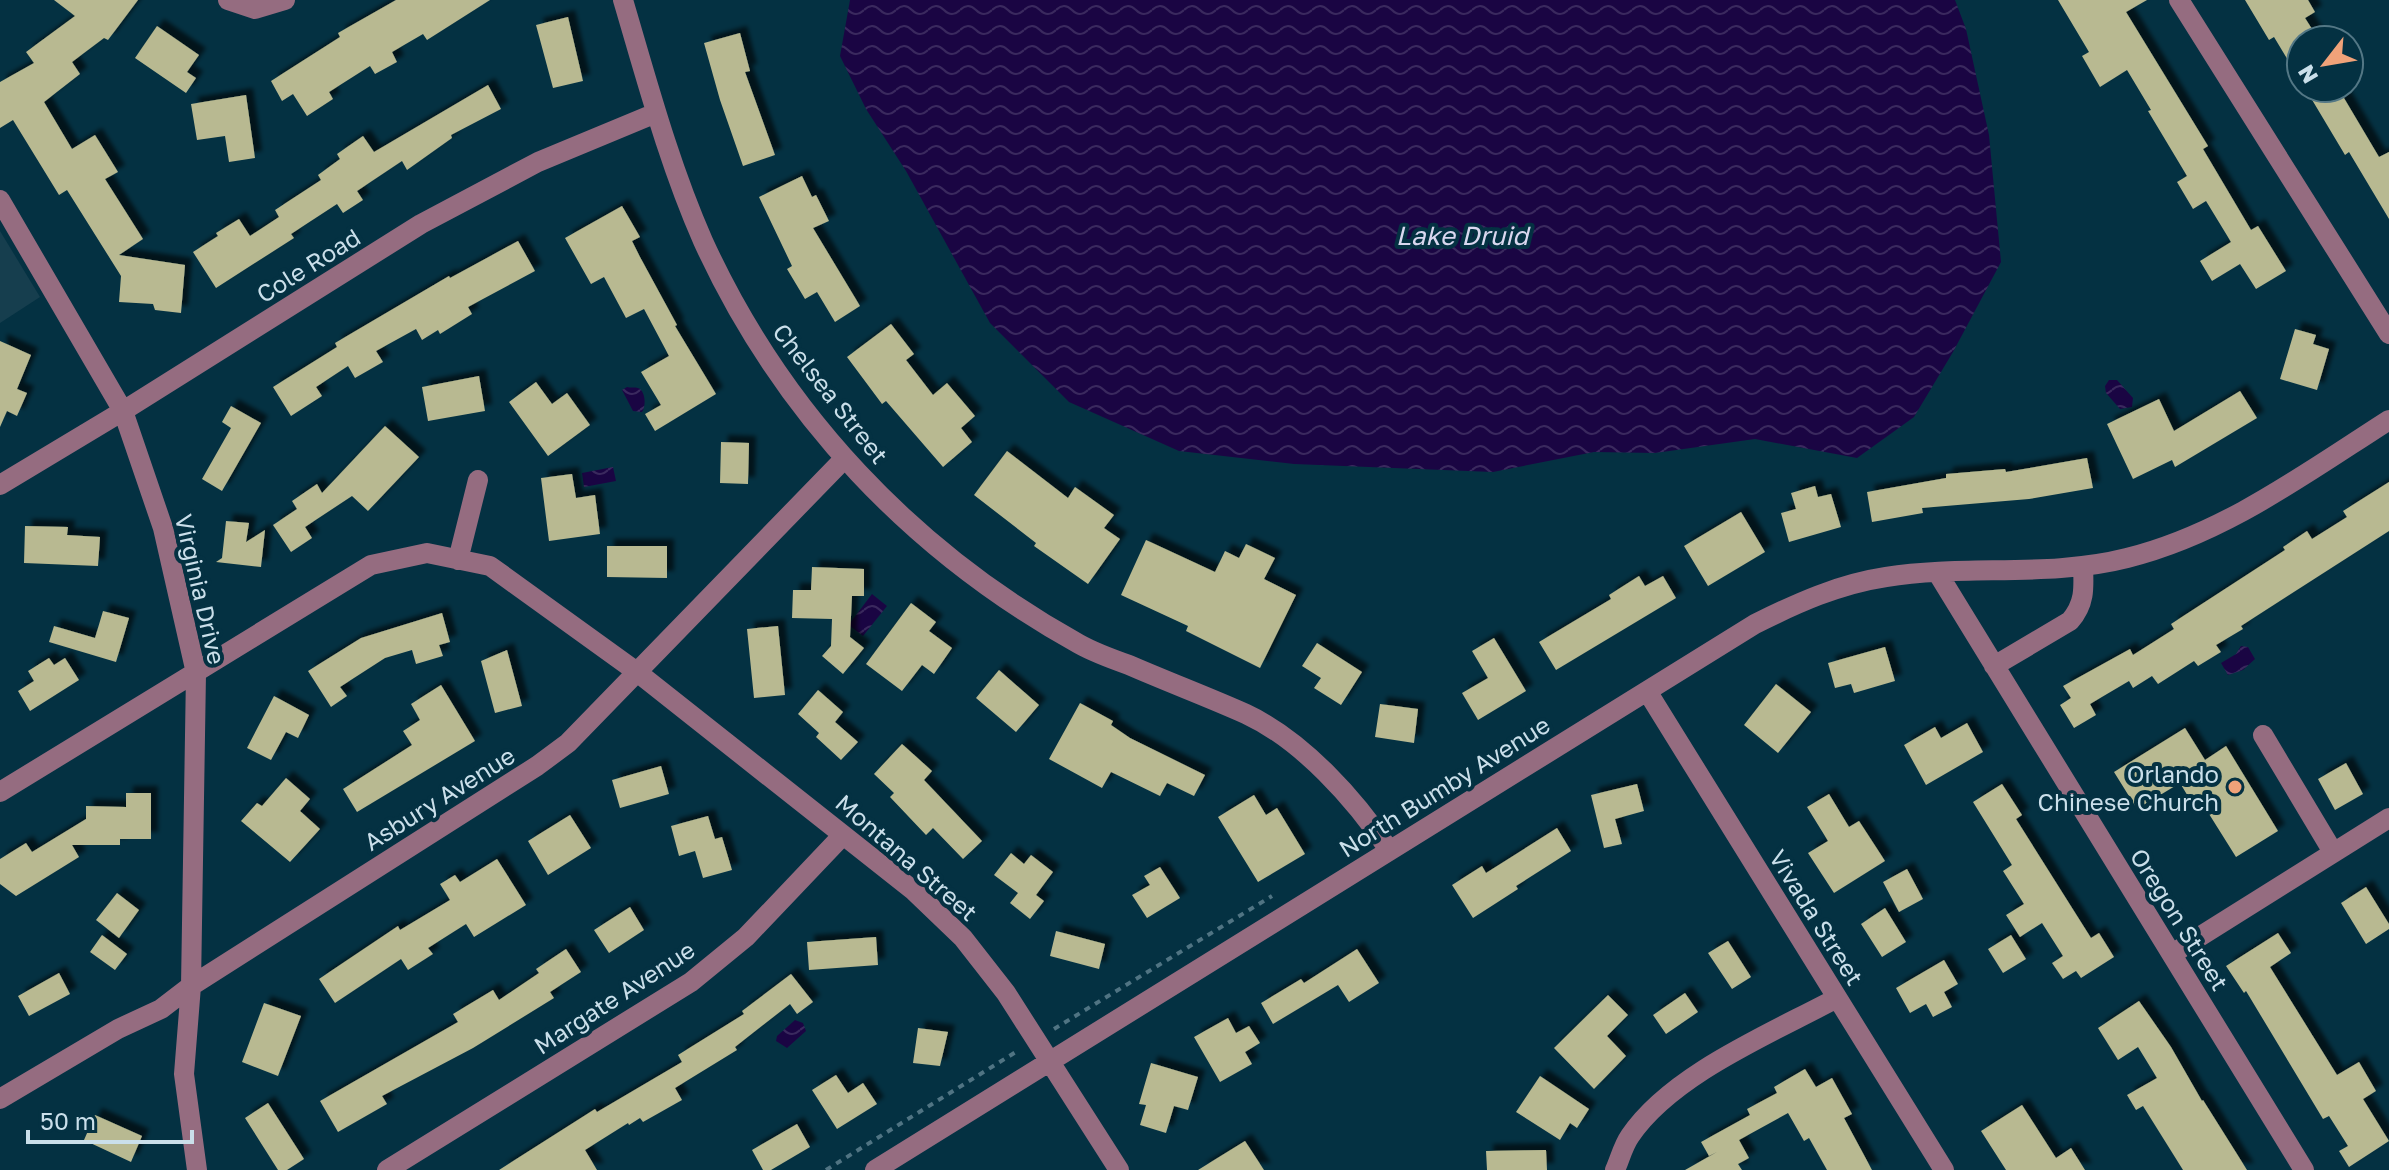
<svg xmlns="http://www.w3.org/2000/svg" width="2389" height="1170" font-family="'Golos Text',sans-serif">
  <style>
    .built { fill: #163e4e }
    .water { fill: url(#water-waves) }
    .building { fill: #b8b991; filter: url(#shadow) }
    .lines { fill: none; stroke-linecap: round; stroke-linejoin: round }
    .path { stroke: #507483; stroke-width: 4; stroke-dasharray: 6 6; stroke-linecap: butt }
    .minor { stroke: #956c80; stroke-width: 20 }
    .poi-dot { fill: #f0a279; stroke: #043142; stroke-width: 3 }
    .labels { text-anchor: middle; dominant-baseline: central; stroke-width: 8; stroke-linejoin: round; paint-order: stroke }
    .street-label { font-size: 24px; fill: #cadfea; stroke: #043142 }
    .poi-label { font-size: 24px; fill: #cadfea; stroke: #043142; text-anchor: end }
    .water-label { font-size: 26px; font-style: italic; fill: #d9d7ef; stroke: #043142 }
  </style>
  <defs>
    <pattern id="water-waves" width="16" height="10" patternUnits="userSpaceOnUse" patternTransform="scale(2)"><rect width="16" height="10" fill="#1a0543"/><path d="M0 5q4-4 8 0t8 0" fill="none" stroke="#3a295e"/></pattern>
    <filter id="shadow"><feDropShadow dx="7" dy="-7" stdDeviation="2" flood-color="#0009"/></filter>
  </defs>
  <rect width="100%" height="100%" fill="#043142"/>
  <!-- built -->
  <path class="built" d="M0,231L40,297L0,323Z"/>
  <!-- water -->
  <path class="water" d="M850,0H1955L1966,29L1989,135L2001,262L1953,352L1914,417L1857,458L1755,439L1655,453L1594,452L1493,472L1294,464L1179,451L1069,402L990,323L906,171L866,109L840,56Z
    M2109,380H2117L2133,398L2132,407L2120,409L2106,393L2105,386Z
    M627,387C630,388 635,387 638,388C646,391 646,407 642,412L633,411L622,390Z
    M613,467L616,481L584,487L582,473Z
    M872,594L887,606L863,636L850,626V623Z
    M2241,646L2248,647L2255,659L2243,670L2228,675L2221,663L2236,654Z
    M795,1020L803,1023L806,1031L787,1048L776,1041L777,1036Z"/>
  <!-- building -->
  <path class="building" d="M54,0H138L108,40L104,38L72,62L80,74L44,102L72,149L95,135L118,172L105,179L143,239L119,255L185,265L181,313L155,310L153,304L119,302L121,276L67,190L59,195L13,120L0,128V82L34,63L26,52L75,16Z
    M396,0H490L427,40L423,34L392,52L397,62L375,74L370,66L329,92L333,99L307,116L293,94L282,101L271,81L340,37L338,33Z
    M2058,0H2147L2126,12L2208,146L2203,149L2251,230L2258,226L2286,271L2256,289L2240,264L2212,281L2200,261L2231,242L2206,201L2193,209L2177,182L2187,176L2148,111L2151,110L2127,70L2100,87L2082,56L2089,52Z
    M2245,0H2308L2315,12L2305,18L2319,40H2301V82L2274,37L2269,40Z
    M568,17L583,81L553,88L536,25Z
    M157,26L199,55L187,72L196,78L186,93L135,58Z
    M740,33L750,71L745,72L775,155L743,166L720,100L704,43Z
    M488,85L501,109L451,135L452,138L407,170L402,161L357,191L363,200L343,213L337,204L291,234L294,238L216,288L193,252L218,236L216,233L239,219L250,236L279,217L275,210L321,180L318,175L340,159L337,154L363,136L374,152Z
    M2305,88H2338L2379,157L2389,152V219L2349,152L2345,155Z
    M246,95L255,158L229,162L225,136L197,140L191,104Z
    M802,176L812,197L816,195L829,221L813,228L860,306L835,322L817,292L805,299L787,269L792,266L759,197Z
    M622,206L640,237L632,241L640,257L677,325L675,326L716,394L655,431L645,414L661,405L641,372L669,356L644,309L626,318L604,277L591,284L565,238Z
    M518,241L535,271L468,307L472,314L440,334L438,330L422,340L416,329L376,351L383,362L355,378L348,366L316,387L322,396L291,416L273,387L337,347L335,343L449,276L450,278Z
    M891,324L914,354L906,360L933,395L947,383L975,416L961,428L972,442L943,467L886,401L882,404L847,357Z
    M2295,329L2316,335L2313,344L2329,349L2317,390L2280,379Z
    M0,341L31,355L17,389L27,393L17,416L7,411L0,427Z
    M479,376L485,411L428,421L422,387Z
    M536,382L552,404L567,393L590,425L548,456L509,402Z
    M2240,391L2257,418L2175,467L2172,460L2133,479L2107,424L2159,399L2174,431Z
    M231,406L261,423L222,491L202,479L231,428L222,422Z
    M385,426L419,457L368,511L352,496L305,527L312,538L291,552L273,525L297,509L292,501L317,484L322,493Z
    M721,442L749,443L748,484L720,483Z
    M1007,451L1068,498L1075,487L1114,515L1104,528L1120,539L1088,584L1034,546L1036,543L974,495Z
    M2087,458L2093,488L2029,499L1922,508L1923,513L1872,522L1867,492L1946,478V474L2005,469L2006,472Z
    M572,474L576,498L595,495L600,534L549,541L541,478Z
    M2389,482V531L2241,626L2243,629L2216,645L2221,652L2198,666L2194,661L2158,684L2152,676L2133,688L2129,681L2090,704L2096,715L2074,728L2060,705L2071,698L2063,686L2130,649L2133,655L2174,629L2171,624L2285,550L2283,547L2307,531L2312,539L2347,517L2343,511Z
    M1815,486L1818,497L1831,494L1841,527L1789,542L1781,513L1796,509L1791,493Z
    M1741,512L1765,552L1708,586L1684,546Z
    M226,521L249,523L246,542L265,530L261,567L216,562L222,558Z
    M25,526L68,527L67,535L100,537L98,566L24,563Z
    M1146,540L1215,572L1225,551L1239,558L1246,544L1275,558L1264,579L1296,595L1260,668L1186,631L1188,626L1121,595Z
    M607,546H667V578L607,577Z
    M812,567L864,569V596H852L850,637L864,648L843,674L822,656L831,646L832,619L792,618L793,590H811Z
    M1639,576L1645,586L1663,576L1676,598L1556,670L1539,642L1611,599L1609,595Z
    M911,603L936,622L929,631L952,648L934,674L922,665L902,691L866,664Z
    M103,611L129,618L116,662L49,642L54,626L95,638Z
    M442,613L450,642L439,645L443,656L416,664L412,650L385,658L340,687L347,696L331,707L308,671L361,638Z
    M778,626L785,695L754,698L747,629Z
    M1494,638L1526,691L1478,720L1462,693L1488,678L1472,651Z
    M1317,643L1362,672L1341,705L1314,688L1321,678L1302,666Z
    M1885,647L1895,681L1854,693L1851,684L1835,688L1828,663Z
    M507,650L522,706L495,713L481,661Z
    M49,658L54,665L65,658L79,680L30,711L18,691L34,681L28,671Z
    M999,670L1039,705L1016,732L976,698Z
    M1776,684L1811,712L1778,753L1744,725Z
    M441,685L475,741L357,812L343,789L412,745L403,731L420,720L411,704Z
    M818,690L843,712L835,722L858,742L841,760L816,737L819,733L798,714Z
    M274,696L309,715L298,738L286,732L271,760L247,748Z
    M1080,703L1113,721L1111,725L1130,738L1205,775L1194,796L1167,783L1160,796L1111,772L1102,788L1049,759Z
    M1380,704L1418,709L1414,743L1375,737Z
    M1967,723L1983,752L1926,785L1904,745L1935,727L1941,738Z
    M2185,728L2205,760L2226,746L2278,831L2236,857L2199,798L2192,803L2180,783L2137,809L2114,772Z
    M902,744L932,771L924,780L982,841L963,859L933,828L926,835L890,797L894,793L874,774Z
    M2346,763L2363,794L2335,810L2318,779Z
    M661,766L669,794L620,808L612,780Z
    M286,778L310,799L300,811L320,829L290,862L241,821L257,803L262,806Z
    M1637,784L1644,811L1615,819L1622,844L1604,848L1591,795Z
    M2002,784L2022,815L2016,819L2091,938L2099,933L2114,957L2081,978L2076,971L2063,979L2052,963L2063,956L2042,923L2020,937L2006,915L2024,904L2003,871L2012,865L1973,802Z
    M126,793H151V839H120V845H72L79,857L16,896L0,884V859L26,843L32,852L86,819V806L126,807Z
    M1829,794L1849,827L1859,821L1885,861L1834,893L1808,853L1828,841L1807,807Z
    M1254,795L1266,815L1277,808L1305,854L1258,882L1218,817Z
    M570,815L591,848L548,875L528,841Z
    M708,816L715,839L722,837L732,870L703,878L695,851L679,856L671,826Z
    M1557,828L1571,851L1516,886L1518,889L1473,918L1452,885L1482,866L1486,873Z
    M1011,853L1024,864L1031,855L1053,872L1036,895L1044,901L1030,919L1010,903L1018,893L994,875Z
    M497,859L526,905L474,937L466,924L428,948L433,954L408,970L401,959L335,1003L319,979L398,926L400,930L450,900L440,884L455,875L460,882Z
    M1160,867L1180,898L1147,918L1132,895L1150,885L1144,876Z
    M1907,869L1923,899L1899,912L1883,882Z
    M2366,887L2389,924V929L2366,944L2341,903Z
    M117,893L139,910L119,938L96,920Z
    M630,907L644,930L609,953L594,930Z
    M1885,908L1906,942L1882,957L1861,924Z
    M1056,931L1105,944L1099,969L1050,956Z
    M2278,933L2291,953L2270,967L2337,1075L2359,1062L2376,1091L2363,1099L2389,1141L2349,1167L2339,1151L2348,1146L2329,1116L2323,1119L2246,991L2244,993L2226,966Z
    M102,935L127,954L115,970L90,952Z
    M2011,935L2026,959L2003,973L1988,949Z
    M876,937L878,965L809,970L807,942Z
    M1728,941L1751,977L1732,989L1708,953Z
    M566,949L581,972L550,992L554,998L473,1048L382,1096L387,1104L338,1132L320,1101L458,1022L453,1014L493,990L499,1000L539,973L536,969Z
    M1357,949L1379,983L1349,1002L1338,985L1273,1024L1261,1003L1301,979L1304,983Z
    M1944,960L1958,984L1944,992L1952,1007L1933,1017L1926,1004L1910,1013L1896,988Z
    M59,973L70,994L29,1016L18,996Z
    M791,974L813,1002L797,1014L790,1004L735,1047L737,1050L675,1088L682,1100L643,1122L640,1118L629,1125L628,1123L585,1150L597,1170H499L595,1109L597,1112L682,1062L678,1055L744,1014L742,1011Z
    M1685,993L1698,1012L1666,1034L1653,1015Z
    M1608,995L1628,1015L1607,1036L1626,1056L1594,1089L1554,1048Z
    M2139,1001L2171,1047L2202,1101L2203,1100L2247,1170H2183L2143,1106L2136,1110L2127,1095L2157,1078L2138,1047L2118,1060L2098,1028Z
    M264,1003L301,1016L278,1076L242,1062Z
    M1228,1018L1236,1033L1249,1026L1260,1043L1245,1052L1252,1064L1220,1082L1194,1037Z
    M918,1028L948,1032L940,1066L913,1063Z
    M1151,1063L1198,1077L1188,1110L1174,1106L1166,1133L1140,1125L1146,1105L1139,1104Z
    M1805,1069L1816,1087L1832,1078L1852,1114L1844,1118L1872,1170H1827L1809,1138L1804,1141L1788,1113L1739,1140L1749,1158L1738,1164L1742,1170H1685L1717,1152L1709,1156L1701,1142L1750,1115L1747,1109L1777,1093L1774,1087Z
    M836,1075L848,1093L863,1083L877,1104L837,1129L812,1090Z
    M1540,1076L1589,1109L1577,1128L1570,1123L1560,1140L1516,1112Z
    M268,1103L304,1159L287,1170H278L245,1118Z
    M2022,1105L2056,1158L2071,1148L2085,1170H2006L1981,1131Z
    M95,1115L142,1136L131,1162L84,1140Z
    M797,1124L810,1147L771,1170H763L752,1150Z
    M1245,1141L1264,1170H1198Z
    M1546,1150L1547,1170H1487L1486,1151Z"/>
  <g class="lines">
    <!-- path -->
    <path class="path" d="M1054,1029L1272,896
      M826,1170L1019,1050"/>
    <!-- minor -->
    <path class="minor" d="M228,0L255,9L285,0
      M623,0C647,81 669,164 703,241C782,414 913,552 1079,644C1095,653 1112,659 1129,665C1168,682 1208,697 1246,714C1302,740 1355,799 1389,850
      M2179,0L2389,334
      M0,200L123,411L163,528L196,673L191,986L184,1074L197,1170
      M0,485L123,411L421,224L538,162L656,113
      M458,560L478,480
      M1937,572L2304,1170
      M1994,666L2070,621C2085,604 2084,588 2083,566
      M1647,691L1944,1170
      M2263,735L2333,852
      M0,792L371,565L427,553L490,566L637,672L914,891L963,938L1006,993L1119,1170
      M2172,954L2389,818
      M0,1099L118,1029L161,1009L191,986L537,766L568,743L844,459
      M387,1170L691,982L746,937L843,835
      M875,1170L1755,624C1797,603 1839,584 1886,577C1965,564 2049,578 2127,558C2224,534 2306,473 2389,420
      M1615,1170C1620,1159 1623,1146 1630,1136C1672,1074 1772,1033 1837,998"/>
  </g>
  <!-- markers -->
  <circle class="poi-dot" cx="2235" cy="787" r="8"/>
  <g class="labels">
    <!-- street labels -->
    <g class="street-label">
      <text transform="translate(308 265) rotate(-32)">Cole Road</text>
      <text transform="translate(831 393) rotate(52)">Chelsea Street</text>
      <text transform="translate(201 589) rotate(77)">Virginia Drive</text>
      <text transform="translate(1444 786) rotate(-32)">North Bumby Avenue</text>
      <text transform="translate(439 798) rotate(-32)">Asbury Avenue</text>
      <text transform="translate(907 857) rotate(41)">Montana Street</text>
      <text transform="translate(1817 917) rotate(58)">Vivada Street</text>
      <text transform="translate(2180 919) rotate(58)">Oregon Street</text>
      <text transform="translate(614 997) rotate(-33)">Margate Avenue</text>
    </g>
    <!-- poi labels -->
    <g class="poi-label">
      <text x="2219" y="773">Orlando<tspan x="2219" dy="28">Chinese Church</tspan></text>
    </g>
    <!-- water labels -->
    <g class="water-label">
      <text x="1462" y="235">Lake Druid</text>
    </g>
  </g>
  <!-- north arrow -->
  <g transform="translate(2325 64) rotate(239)"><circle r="38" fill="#043142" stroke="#537785" stroke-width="2"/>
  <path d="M0-6L14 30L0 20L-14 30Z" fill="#f0a279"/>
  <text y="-12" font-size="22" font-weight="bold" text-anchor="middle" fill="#cadfea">N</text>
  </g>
  <!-- scale -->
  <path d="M28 1130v12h164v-12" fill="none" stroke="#cadfea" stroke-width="4"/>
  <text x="40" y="1130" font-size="24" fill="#cadfea" stroke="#043142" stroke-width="6" paint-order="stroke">50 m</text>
</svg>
